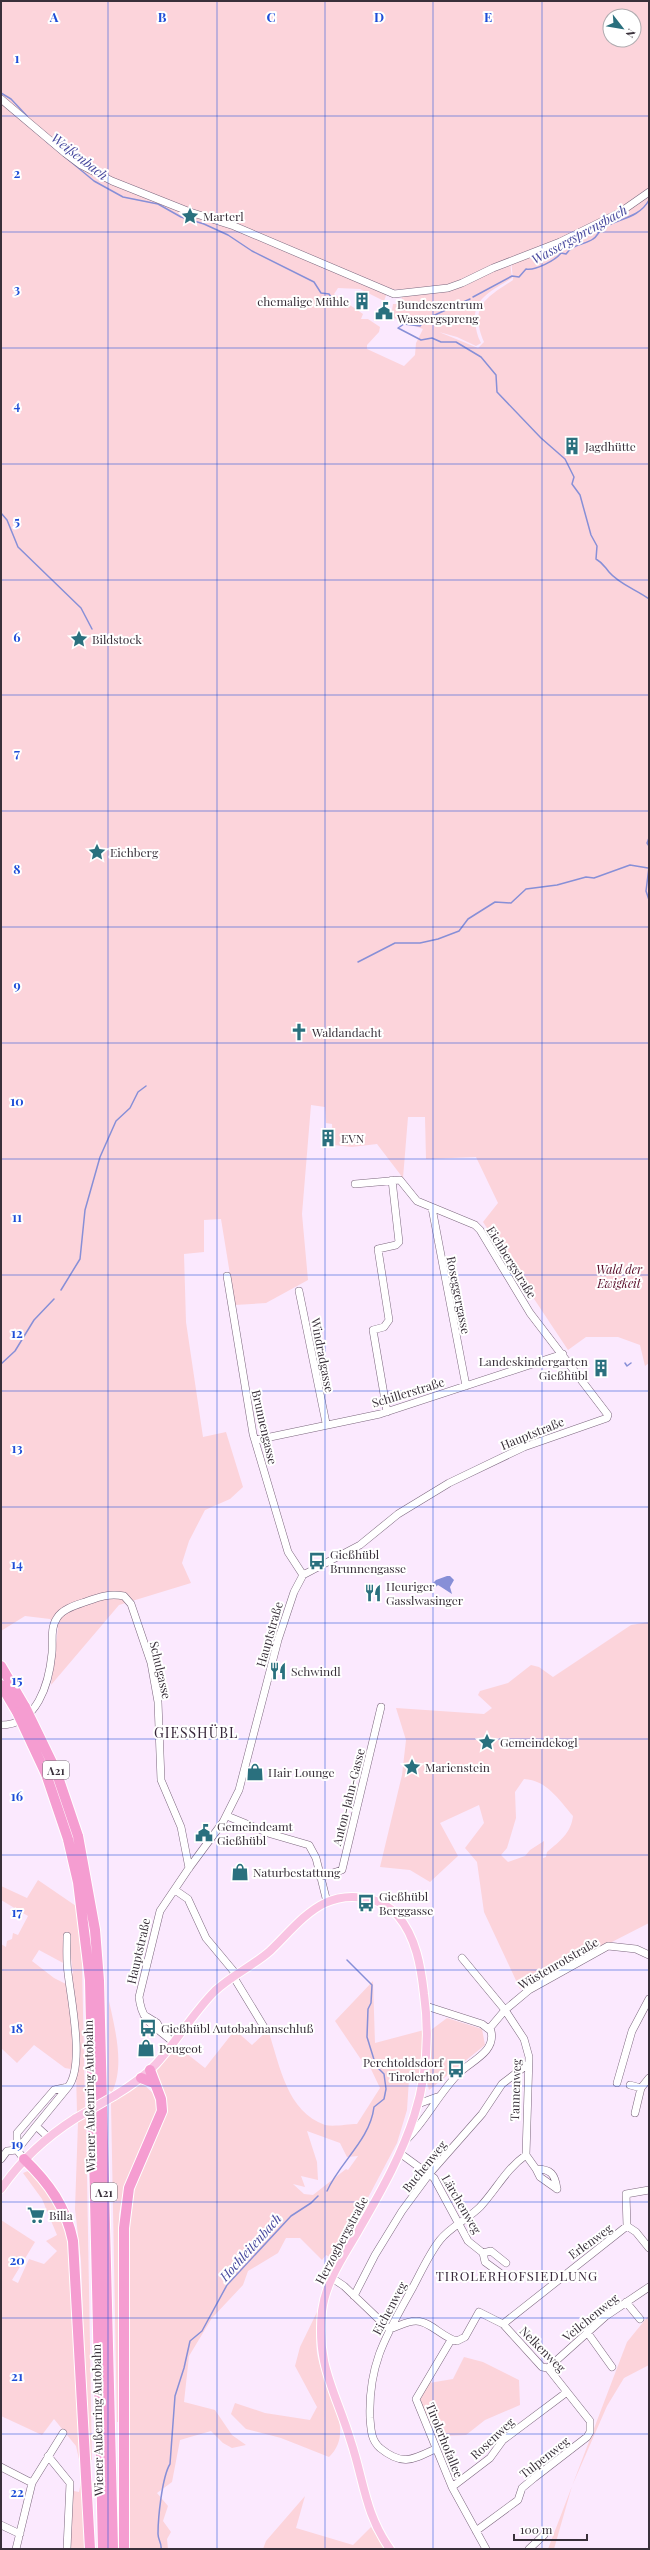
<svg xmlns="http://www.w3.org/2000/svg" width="650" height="2550" font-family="'Playfair Display',serif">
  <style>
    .green { fill: #fcd4db; fill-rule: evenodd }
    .water { fill: #878fd7 }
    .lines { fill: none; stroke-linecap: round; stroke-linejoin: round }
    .stream { stroke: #878fd7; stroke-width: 1.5 }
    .minor-casing { stroke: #7c677e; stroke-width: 8 }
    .major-casing { stroke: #fff; stroke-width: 10 }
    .highway-casing { stroke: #fff; stroke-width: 12 }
    .minor { stroke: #fff; stroke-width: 7 }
    .major { stroke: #f9c4e3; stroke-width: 8 }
    .highway { stroke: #f59dd1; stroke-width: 10 }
    .major-bridge-casing { stroke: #fff; stroke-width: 10; stroke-linecap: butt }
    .highway-bridge-casing { stroke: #fff; stroke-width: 12; stroke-linecap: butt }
    .major-bridge { stroke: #f9c4e3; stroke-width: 8 }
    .highway-bridge { stroke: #f59dd1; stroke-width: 10 }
    .grid { fill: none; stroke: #1d4ed8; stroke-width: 1; stroke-opacity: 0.55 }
    .labels { text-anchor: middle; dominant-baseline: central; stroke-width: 4; stroke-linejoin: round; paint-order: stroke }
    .shield { fill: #fff; stroke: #746e75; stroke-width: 1 }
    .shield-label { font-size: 11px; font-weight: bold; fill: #39303a }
    .poi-label { font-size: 12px; fill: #39303a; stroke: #fff; text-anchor: start }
    .street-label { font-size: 12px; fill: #39303a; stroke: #fff }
    .park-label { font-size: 12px; font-style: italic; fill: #550724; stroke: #fff }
    .water-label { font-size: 13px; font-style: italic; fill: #47489e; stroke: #fff }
    .neighbourhood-label { font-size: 13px; letter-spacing: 1px; fill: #362538; stroke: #fff }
    .quarter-label { font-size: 14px; letter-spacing: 1px; fill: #362538; stroke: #fff }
    .grid-label { font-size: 13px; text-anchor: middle; font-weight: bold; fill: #1d4ed8; stroke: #fff; stroke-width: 4; stroke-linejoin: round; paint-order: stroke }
  </style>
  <rect width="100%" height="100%" fill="#fbe9fe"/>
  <!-- green -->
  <path class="green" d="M1,1H649V1363L645,1366L640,1345L618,1337H586L568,1350L483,1222L498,1203L476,1157L426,1159L425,1117H408L403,1178L377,1144L352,1147L333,1145L332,1124L326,1123L325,1107L311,1105L302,1214L308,1280L266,1303L235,1305L221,1219L204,1220V1252L184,1254L186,1322L203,1437L226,1432L243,1487L230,1499L205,1510L189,1541L182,1563L191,1583L119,1605L51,1685L58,1628L50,1619L25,1616L1,1631ZM610,16H634V40H610ZM591,229L593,232L566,246L545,253V251ZM511,259L513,280C485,298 469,307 484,342L478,348L439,332L457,337L476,346L481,343C477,336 476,329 475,322C473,297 494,290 512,278L510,262L455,289L443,292L402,296L401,304H393L391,317L423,329L416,343L415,355L404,366L367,349V345L379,332L380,327L368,319H361L363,314L334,294L338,288L360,289L384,301L388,290L448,287Z
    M649,1622V1923L520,1989L484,1912L477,1862L465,1848L484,1823L479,1805L440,1823L458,1856L430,1882L410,1870L380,1867L402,1775L406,1740L396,1708L484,1714L492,1708L478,1695L480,1691L508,1683L531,1665L539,1667L553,1677L631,1625ZM524,1779C547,1780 559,1800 573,1816C571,1833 560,1841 547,1852L546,1857L543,1858L544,1841L530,1850L525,1856L508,1862L501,1855L507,1848L516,1818L515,1792Z
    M38,1880L76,1906L82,1963L85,2108L77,2113L76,2070L65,2068L34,2045L17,2063L1,2048V1944L6,1947L7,1941L12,1939L13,1933L18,1935L28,1916L1,1900V1886L27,1898ZM69,1944L73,1973L70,1975L68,1985L54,1978L32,1961L39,1950L65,1964Z
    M373,1981L375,2043L424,2030L418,2084L409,2079L407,2110L397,2143L335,2260L326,2255L322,2260L300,2238H286L278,2253L248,2271L243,2285L212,2318L189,2356L184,2402L215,2410L232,2435L246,2445L232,2448L223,2443L211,2431L180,2440L172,2482L157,2493L168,2506L163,2521L171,2532L167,2539L168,2549H128L129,2231L131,2198L160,2129L165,2112L154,2073L177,2046L205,2068L235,2030L252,2045L268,2030C280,2065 286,2111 325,2125C334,2127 348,2124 357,2124L380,2088L370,2067L362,2061L335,2021ZM307,2131L340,2143L347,2157L358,2156L348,2170L346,2169L313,2195L304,2194L293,2184L305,2187L301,2176L318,2180L317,2162Z
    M109,2001C115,2029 125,2066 112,2092L108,2090Z
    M447,2018L482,2029L485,2045L429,2090L427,2082L431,2030Z
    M141,2082L155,2095L158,2109L154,2124L124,2188L119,2214L122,2422H117L111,2103Z
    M86,2118L92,2460H88L81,2261L75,2209L78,2122Z
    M28,2171L45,2187L57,2206L66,2230L73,2268L81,2468L76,2446L54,2419L42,2435L1,2416V2220L35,2242L12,2280L18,2283L29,2259L44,2264L57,2251L46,2241L57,2235L42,2199L23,2173Z
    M318,2310C318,2324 315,2340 317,2353C322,2385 358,2430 329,2457L281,2438L246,2429L231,2414L235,2403L265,2413L310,2420L317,2407L295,2366L300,2347Z
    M649,2315V2365L624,2378L607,2406L572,2486L554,2549H548L627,2342Z
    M464,2357L483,2362L519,2380L520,2405L485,2420L466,2435L443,2436L436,2431L422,2407L419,2397L429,2383L453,2379Z
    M72,2480L74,2491L79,2492L81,2482L83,2481L87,2549H69Z
    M305,2496L296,2528L353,2545L371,2527L385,2549H263L266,2541Z"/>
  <!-- water -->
  <path class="water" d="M447,1576H450L454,1580L450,1587L452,1594L438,1585L434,1588L429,1587L436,1580Z"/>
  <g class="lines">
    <!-- stream -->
    <path class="stream" d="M1,93L11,99L27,116
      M47,142L94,181L123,197L158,204L181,217L204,224L228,235L252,251L314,282L321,293L329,294L331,297
      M473,297L512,276L519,277L526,269C535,271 556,260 561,253L566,254C573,244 584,245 593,239C597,237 598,232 602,229C615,219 639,219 649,200
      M470,299L426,319L420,326L404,324L398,328L421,340L432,338L441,342H456L481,357L496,375L497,392L541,438L565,459L574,477L572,484L580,495L591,535L597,546L596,559C603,563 604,566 609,572C619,584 637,590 649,599
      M1,513L7,520L18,547L81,608L92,629
      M649,838L647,843L649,846
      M649,867L646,891L649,900
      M358,962L395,943H420L438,939L459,931L468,919L495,902L511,903L526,889L557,885L586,877L594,878L630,865L648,868
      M61,1290L80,1259L85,1210L100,1157L116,1121L130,1108L138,1092L146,1086
      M625,1363L627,1366L631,1363
      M1,1364L15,1351L34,1320L54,1299
      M327,2191C340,2162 370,2140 374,2107L384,2099L386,2089L384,2074L376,2066L367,2037L368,2009L371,2003L372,1985L347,1960
      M161,2549C162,2543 158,2540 158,2534C158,2518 162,2477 170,2464L175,2396L184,2368L190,2341L202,2331L227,2285L291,2216L311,2203L318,2196"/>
    <!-- minor casing -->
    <g class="minor-casing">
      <path id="minor" d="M1,99L65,153L81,165L112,181L190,212L234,226L394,294L448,288L462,283L493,268L560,242L619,213L649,192
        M432,1208L466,1386
        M227,1276L253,1434L288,1552L303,1575
        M299,1291L326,1423
        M387,1412L373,1330L384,1327L389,1320L378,1249L396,1245L399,1242L392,1180
        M256,1440L380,1414L563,1354
        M1,1725C37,1725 49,1684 52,1653C53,1642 50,1628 57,1618C62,1609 76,1605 85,1602C99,1597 109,1593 124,1596L131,1604L151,1663L158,1702L161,1780L181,1827L189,1868
        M227,1816L271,1834L309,1845L316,1858L327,1902
        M320,1877L342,1870L381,1707
        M175,1890L188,1899L206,1938L236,1974
        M67,1936C67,1948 66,1961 68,1973C71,2000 85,2066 68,2087
        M462,1958L505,2010L524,2039L529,2057L526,2155L536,2169C551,2169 555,2174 557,2189
        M233,1976L264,2027
        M144,2015L157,2023L163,2033
        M489,2029L505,2010L529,1990L608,1946L636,1949L649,1955
        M174,2043C156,2026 142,2024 139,1997L160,1911L189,1868L223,1822L239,1790L278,1640L294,1592L303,1575L360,1545L398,1514L449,1483L524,1447L607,1418L608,1415L530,1313L480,1230L475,1225L417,1201L400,1180L355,1184
        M617,2083L632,2031L649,1999
        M630,2085L641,2088L649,2078
        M418,2104L437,2097
        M635,2113L641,2088
        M407,2139C427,2119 439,2093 459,2073C471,2061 496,2052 491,2031L482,2024L426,2006
        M401,2154L434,2178L468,2241L483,2253L491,2251L506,2263
        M1,2159L7,2151L17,2150V2133L54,2090L68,2087L36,2126
        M24,2159L17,2150L36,2126L48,2137
        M536,2169L540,2177L557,2189
        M627,2226L636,2232L649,2248
        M483,2253L485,2262L500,2273
        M332,2278L344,2286L389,2329C397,2327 407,2321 416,2321C430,2321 443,2338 457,2341L465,2337L479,2312L503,2324L542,2367L548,2368L590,2421V2432L587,2437L534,2478L522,2488L518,2500L476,2531
        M354,2296L375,2255L402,2211L430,2173L482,2114L502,2084L528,2064
        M626,2302L640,2319
        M503,2324L627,2226L626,2194L649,2190
        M587,2332L612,2367
        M451,2340L416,2399L452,2487L486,2549
        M548,2368L606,2316L649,2287
        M435,2449C412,2460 402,2466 380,2448C371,2440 371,2430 370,2418C368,2363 387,2334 413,2287C421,2272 429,2254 440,2240C450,2227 468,2219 480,2207C496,2190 506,2169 526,2155
        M48,2456L70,2483L67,2549
        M1,2467L32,2483
        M452,2487L490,2458L503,2440L567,2392
        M1,2525L20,2534
        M16,2549L32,2483L63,2433
        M529,2549L544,2535"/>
    </g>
    <!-- major casing -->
    <g class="major-casing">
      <path id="major" d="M114,2096C129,2087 144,2077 156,2064C177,2041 193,2013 215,1991C232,1975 253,1966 270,1951C287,1935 304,1913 325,1903C348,1892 381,1896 398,1916C416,1937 421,1967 424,1994C437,2087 406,2148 361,2226C346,2253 326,2279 322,2311C316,2366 336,2392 351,2442C364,2481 365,2514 390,2549
        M1,2189C21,2160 46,2137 76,2118"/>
    </g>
    <!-- highway casing -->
    <g class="highway-casing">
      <path id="highway" d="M1,1666L25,1707
        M1,1685L17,1712
        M78,1836L95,1930L99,1981L113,2549
        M68,1839L78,1882L90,1980L103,2549
        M141,2078L154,2083
        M24,2159C49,2183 66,2207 73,2241L90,2549
        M124,2549V2228L129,2188L162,2111L161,2099L150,2070"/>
    </g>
    <!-- minor -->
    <use href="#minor" class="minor"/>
    <!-- major -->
    <use href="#major" class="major"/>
    <!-- highway -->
    <use href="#highway" class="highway"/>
    <!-- major-bridge casing -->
    <g class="major-bridge-casing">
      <path id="major-bridge" d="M76,2118L114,2096"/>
    </g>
    <!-- highway-bridge casing -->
    <g class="highway-bridge-casing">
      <path id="highway-bridge" d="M25,1707L56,1771L78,1836
        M17,1712L46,1774L68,1839"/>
    </g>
    <!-- major-bridge -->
    <use href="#major-bridge" class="major-bridge"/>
    <!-- highway-bridge -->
    <use href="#highway-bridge" class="highway-bridge"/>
  </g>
  <!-- grid -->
  <path class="grid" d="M108,1V2549M217,1V2549M325,1V2549M433,1V2549M542,1V2549M1,116H649M1,232H649M1,348H649M1,464H649M1,580H649M1,695H649M1,811H649M1,927H649M1,1043H649M1,1159H649M1,1275H649M1,1391H649M1,1507H649M1,1623H649M1,1739H649M1,1855H649M1,1970H649M1,2086H649M1,2202H649M1,2318H649M1,2434H649"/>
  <!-- icons -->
  <defs>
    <g id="sight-bare" transform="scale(1.38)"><path d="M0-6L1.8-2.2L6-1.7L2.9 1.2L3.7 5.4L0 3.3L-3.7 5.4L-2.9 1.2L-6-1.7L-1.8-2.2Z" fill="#2a707e" stroke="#fff" stroke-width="2.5" paint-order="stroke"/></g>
    <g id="building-bare" transform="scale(1.38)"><path d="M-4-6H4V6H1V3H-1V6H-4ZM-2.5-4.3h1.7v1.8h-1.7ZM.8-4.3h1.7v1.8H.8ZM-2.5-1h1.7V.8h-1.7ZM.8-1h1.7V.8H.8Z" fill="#2a707e" stroke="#fff" stroke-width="2.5" paint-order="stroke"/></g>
    <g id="civic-bare" transform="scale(1.38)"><path d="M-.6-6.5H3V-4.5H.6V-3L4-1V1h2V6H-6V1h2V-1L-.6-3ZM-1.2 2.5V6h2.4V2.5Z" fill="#2a707e" stroke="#fff" stroke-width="2.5" paint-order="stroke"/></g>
    <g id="church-bare" transform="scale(1.38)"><path d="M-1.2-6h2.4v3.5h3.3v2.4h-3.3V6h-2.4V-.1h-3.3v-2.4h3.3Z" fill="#2a707e" stroke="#fff" stroke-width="2.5" paint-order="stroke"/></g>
    <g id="bus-bare" transform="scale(1.38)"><path d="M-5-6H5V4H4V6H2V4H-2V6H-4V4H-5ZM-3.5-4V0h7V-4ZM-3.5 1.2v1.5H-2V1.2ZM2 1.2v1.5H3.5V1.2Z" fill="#2a707e" stroke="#fff" stroke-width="2.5" paint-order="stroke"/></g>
    <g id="restaurant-bare" transform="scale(1.38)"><path d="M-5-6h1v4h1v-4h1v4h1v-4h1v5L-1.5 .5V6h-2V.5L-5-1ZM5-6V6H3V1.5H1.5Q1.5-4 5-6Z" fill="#2a707e" stroke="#fff" stroke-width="2.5" paint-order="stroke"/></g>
    <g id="shop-bare" transform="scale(1.38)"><path d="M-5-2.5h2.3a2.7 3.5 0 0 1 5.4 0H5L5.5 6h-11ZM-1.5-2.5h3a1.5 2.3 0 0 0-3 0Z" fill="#2a707e" stroke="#fff" stroke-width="2.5" paint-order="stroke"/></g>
    <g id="supermarket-bare" transform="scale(1.38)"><path d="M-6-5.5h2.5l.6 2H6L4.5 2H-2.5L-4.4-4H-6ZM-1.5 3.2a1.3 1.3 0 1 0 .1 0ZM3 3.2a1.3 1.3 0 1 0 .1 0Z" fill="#2a707e" stroke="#fff" stroke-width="2.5" paint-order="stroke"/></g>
  </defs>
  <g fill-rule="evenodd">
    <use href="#sight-bare" x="190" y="216"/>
    <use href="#building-bare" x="362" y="301"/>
    <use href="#civic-bare" x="384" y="311"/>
    <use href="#building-bare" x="572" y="446"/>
    <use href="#sight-bare" x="79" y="639"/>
    <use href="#sight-bare" x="97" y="852"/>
    <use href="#church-bare" x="299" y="1032"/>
    <use href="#building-bare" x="328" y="1138"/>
    <use href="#building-bare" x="601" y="1368"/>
    <use href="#bus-bare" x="317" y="1561"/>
    <use href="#restaurant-bare" x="373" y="1593"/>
    <use href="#restaurant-bare" x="278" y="1671"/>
    <use href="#sight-bare" x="487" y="1742"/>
    <use href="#sight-bare" x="412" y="1767"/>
    <use href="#shop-bare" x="255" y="1772"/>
    <use href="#civic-bare" x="204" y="1833"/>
    <use href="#shop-bare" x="240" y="1872"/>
    <use href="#bus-bare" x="366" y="1903"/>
    <use href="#bus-bare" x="148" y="2028"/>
    <use href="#shop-bare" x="146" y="2048"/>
    <use href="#bus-bare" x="456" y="2069"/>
    <use href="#supermarket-bare" x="36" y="2215"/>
  </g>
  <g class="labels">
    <!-- shield labels -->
    <g class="shield">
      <rect x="43" y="1761" width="26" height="18" rx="3"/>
      <rect x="91" y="2183" width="26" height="18" rx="3"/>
    </g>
    <g class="shield-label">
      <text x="56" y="1770">A21</text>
      <text x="104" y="2192">A21</text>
    </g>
    <!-- poi labels -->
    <g class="poi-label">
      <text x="203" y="216">Marterl</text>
      <text x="349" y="301" text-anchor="end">ehemalige Mühle</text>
      <text x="397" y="304">Bundeszentrum<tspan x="397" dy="14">Wassergspreng</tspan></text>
      <text x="585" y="446">Jagdhütte</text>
      <text x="92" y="639">Bildstock</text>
      <text x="110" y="852">Eichberg</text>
      <text x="312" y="1032">Waldandacht</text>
      <text x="341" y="1138">EVN</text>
      <text x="588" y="1361" text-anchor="end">Landeskindergarten<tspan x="588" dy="14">Gießhübl</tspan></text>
      <text x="330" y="1554">Gießhübl<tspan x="330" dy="14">Brunnengasse</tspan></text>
      <text x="386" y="1586">Heuriger<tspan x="386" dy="14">Gasslwasinger</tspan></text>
      <text x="291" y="1671">Schwindl</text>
      <text x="500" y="1742">Gemeindekogl</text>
      <text x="425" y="1767">Marienstein</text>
      <text x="268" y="1772">Hair Lounge</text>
      <text x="217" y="1826">Gemeindeamt<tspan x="217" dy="14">Gießhübl</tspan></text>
      <text x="253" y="1872">Naturbestattung</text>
      <text x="379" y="1896">Gießhübl<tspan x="379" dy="14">Berggasse</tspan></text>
      <text x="161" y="2028">Gießhübl Autobahnanschluß</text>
      <text x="159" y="2048">Peugeot</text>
      <text x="443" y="2062" text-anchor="end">Perchtoldsdorf<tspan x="443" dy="14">Tirolerhof</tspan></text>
      <text x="49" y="2215">Billa</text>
    </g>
    <!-- street labels -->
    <g class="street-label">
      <text transform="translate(512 1262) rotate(58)">Eichbergstraße</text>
      <text transform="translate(459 1295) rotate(79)">Roseggergasse</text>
      <text transform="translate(323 1355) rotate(79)">Windradgasse</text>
      <text transform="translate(408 1392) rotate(-17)">Schillerstraße</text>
      <text transform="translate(265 1427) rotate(77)">Brunnengasse</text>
      <text transform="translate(532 1433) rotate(-22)">Hauptstraße</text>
      <text transform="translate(269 1634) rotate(-74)">Hauptstraße</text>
      <text transform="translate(161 1670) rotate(77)">Schulgasse</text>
      <text transform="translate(348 1797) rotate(-76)">Anton-Jahn-Gasse</text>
      <text transform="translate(138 1951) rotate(-77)">Hauptstraße</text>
      <text transform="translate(558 1963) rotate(-30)">Wüstenrotstraße</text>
      <text transform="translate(515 2090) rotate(-88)">Tannenweg</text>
      <text transform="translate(89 2096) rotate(-91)">Wiener Außenring Autobahn</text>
      <text transform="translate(424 2166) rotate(-51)">Buchenweg</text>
      <text transform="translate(462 2204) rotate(60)">Lärchenweg</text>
      <text transform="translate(341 2240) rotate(-62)">Herzogbergstraße</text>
      <text transform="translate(590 2241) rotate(-36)">Erlenweg</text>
      <text transform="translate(389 2308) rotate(-62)">Eichenweg</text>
      <text transform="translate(590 2317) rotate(-39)">Veilchenweg</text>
      <text transform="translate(543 2349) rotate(45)">Nelkenweg</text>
      <text transform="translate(97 2420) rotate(-91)">Wiener Außenring Autobahn</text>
      <text transform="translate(492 2438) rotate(-43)">Rosenweg</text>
      <text transform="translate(445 2440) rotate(68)">Tirolerhofallee</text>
      <text transform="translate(544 2457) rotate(-38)">Tulpenweg</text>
    </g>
    <!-- park labels -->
    <g class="park-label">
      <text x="619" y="1269">Wald der<tspan x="619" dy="14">Ewigkeit</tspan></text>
    </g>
    <!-- water labels -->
    <g class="water-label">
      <text transform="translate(80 156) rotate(38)">Weißenbach</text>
      <text transform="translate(579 234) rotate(-29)">Wassergsprengbach</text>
      <text transform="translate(250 2247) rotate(-48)">Hochleitenbach</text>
    </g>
    <!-- neighbourhood labels -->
    <g class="neighbourhood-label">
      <text x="517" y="2275">TIROLERHOFSIEDLUNG</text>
    </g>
    <!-- quarter labels -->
    <g class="quarter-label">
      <text x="196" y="1732">GIESSHÜBL</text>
    </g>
  </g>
  <g class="grid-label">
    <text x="54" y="22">A</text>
    <text x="162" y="22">B</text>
    <text x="271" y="22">C</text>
    <text x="379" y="22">D</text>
    <text x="488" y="22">E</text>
    <text x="17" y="63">1</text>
    <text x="17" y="178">2</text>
    <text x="17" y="294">3</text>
    <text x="17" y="410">4</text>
    <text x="17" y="526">5</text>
    <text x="17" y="642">6</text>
    <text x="17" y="758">7</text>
    <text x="17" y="874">8</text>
    <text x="17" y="990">9</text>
    <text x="17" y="1106">10</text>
    <text x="17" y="1222">11</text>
    <text x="17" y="1338">12</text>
    <text x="17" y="1453">13</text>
    <text x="17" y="1569">14</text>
    <text x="17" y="1685">15</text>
    <text x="17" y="1801">16</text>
    <text x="17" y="1917">17</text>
    <text x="17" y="2033">18</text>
    <text x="17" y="2149">19</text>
    <text x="17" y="2265">20</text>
    <text x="17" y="2381">21</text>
    <text x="17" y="2497">22</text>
  </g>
  <!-- border -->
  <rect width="650" height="2550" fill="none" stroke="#39303a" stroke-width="4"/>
  <!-- north arrow -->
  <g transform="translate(622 28) rotate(121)"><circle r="19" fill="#ffffff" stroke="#b0acb0"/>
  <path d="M0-3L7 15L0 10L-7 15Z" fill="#2a707e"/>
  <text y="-6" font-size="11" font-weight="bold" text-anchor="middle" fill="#39303a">N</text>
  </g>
  <!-- scale -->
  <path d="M514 2534v6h73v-6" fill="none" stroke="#39303a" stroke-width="2"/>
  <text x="520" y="2534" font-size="12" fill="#39303a" stroke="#ffffff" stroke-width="3" paint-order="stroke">100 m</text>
</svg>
